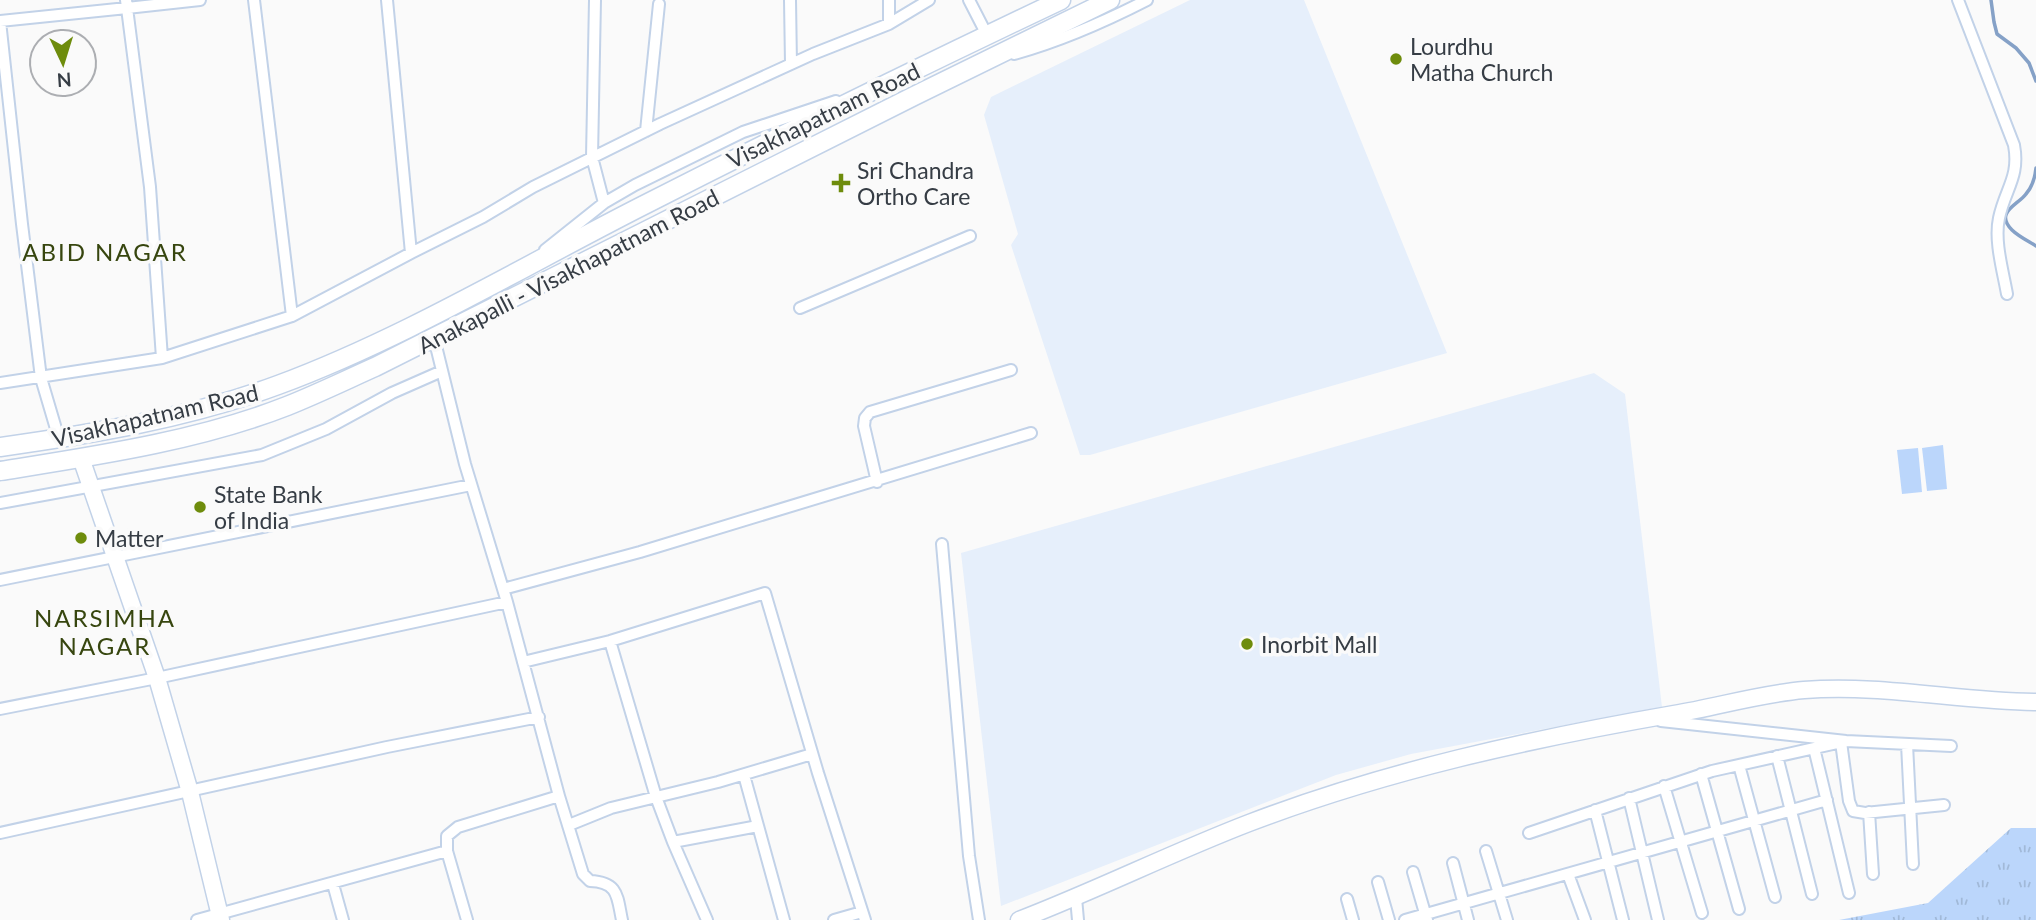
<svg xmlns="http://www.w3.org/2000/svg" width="2036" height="920" font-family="Lato,sans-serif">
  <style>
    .built { fill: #e6effb }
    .grass { fill: url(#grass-tufts) }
    .pitch { fill: #bbd6fb }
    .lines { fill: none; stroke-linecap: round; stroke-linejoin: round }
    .stream { stroke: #85a1c7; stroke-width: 3.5 }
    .street-casing { stroke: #c2d2e8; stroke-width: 14 }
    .secondary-casing { stroke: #c2d2e8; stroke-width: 19 }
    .primary-casing { stroke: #c2d2e8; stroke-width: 21 }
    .street { stroke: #fff; stroke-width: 10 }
    .secondary { stroke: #fff; stroke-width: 16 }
    .primary { stroke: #fff; stroke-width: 18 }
    .poi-dot { fill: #6e8c0c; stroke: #fafafa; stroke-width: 2.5 }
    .labels { text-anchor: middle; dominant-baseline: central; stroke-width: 7; stroke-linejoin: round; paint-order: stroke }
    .poi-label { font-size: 23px; fill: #363d45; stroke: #fafafa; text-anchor: start }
    .street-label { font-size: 23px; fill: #363d45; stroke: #fafafa }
    .neighbourhood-label { font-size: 24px; letter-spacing: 2px; fill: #37460f; stroke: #fafafa }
  </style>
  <defs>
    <pattern id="grass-tufts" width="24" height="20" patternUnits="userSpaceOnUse" patternTransform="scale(1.75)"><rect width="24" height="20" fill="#bbd6fb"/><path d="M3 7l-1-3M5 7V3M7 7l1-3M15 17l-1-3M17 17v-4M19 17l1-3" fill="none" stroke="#a1b9d8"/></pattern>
  </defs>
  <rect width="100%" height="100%" fill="#fafafa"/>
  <!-- built -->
  <path class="built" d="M1190,0H1304L1447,353L1090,455H1080L1011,245L1018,234L984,115L991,97Z
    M1594,373L1625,394L1662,707L1411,754L1336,775L1001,906L961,553Z"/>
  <!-- grass -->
  <path class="grass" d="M2011,828H2036V920H1839L1928,903Z"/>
  <!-- pitch -->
  <path class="pitch" d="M1943,445L1947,489L1927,491L1922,448Z
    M1918,448L1922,492L1902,494L1897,450Z"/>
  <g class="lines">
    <!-- stream -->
    <path class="stream" d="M1991,0L1994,22L1997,34L2016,48L2029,63L2036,81
      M2036,168C2035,178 2033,186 2026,194C2018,205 1994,212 2012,230C2018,236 2028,241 2036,246"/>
    <!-- street casing -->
    <g class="street-casing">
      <path id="street" d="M126,0L127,8L200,0
        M595,0L592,157L604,203
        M790,0L791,64
        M969,0L987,35
        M1958,0L2014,145C2020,177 2005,189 1999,218C1994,241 2003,271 2007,294
        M0,21L22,224L41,378L59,439
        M889,24V0
        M1014,54C1061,41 1104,22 1147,0
        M646,131L659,4
        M545,250L604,203L635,185L743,132L836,101
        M411,253L483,217L533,187L660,124L813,54L889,24L929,0
        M800,308L970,236
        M292,316L411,253L387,0
        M434,338L465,464L507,602L559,796L583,874L590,881C619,882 617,897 622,920
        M162,358L292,316L254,0
        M0,383L162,358L150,187L127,8L0,21
        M877,482L864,426L865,418L870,412L1011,370
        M0,503L262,455L326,429L392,393L442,371
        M942,544L969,856L979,920
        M0,580L471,485
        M503,589L640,552L1031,433
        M610,641L656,797L673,842L707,920
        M523,662L610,641L765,593L818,773L865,920
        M0,709L157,678L507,602
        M1661,721L1846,741L1951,746
        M1841,742L1849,801L1853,811L1865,813L1944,805
        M1907,744L1913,864
        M1814,748L1849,893
        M1777,756L1812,894
        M1739,765L1775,897
        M1701,774L1739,909
        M744,775L784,920
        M1664,786L1702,913
        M1629,798L1658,920
        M1595,810L1623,920
        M1869,812L1873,874
        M569,825L611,808L718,782L812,754
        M0,833L387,747L539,717
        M1529,833L1712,771L1846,741
        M673,842L758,826
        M447,851L467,920
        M1486,851L1507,920
        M1453,863L1468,920
        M1413,872L1427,920
        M1568,874L1585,920
        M1378,882L1389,920
        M333,884L343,920
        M1076,898L1078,920
        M1347,899L1353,920
        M197,920L447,851V836L458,827L559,796
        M834,920L862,912
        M1405,920L1827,800"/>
    </g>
    <!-- secondary casing -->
    <g class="secondary-casing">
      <path id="secondary" d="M81,458L157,678L190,792L221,920
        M1019,920C1097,890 1171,853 1249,823C1385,771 1530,739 1674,714C1717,707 1759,694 1804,690C1881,684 1958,701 2036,702"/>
    </g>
    <!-- primary casing -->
    <g class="primary-casing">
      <path id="primary" d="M0,447C93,434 189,418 278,385C405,338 527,264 648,203C785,133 922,66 1061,0
        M0,471C94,456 198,441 287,406C317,394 346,380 375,367L914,96L1110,0"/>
    </g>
    <!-- street -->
    <use href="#street" class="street"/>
    <!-- secondary -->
    <use href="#secondary" class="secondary"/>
    <!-- primary -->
    <use href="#primary" class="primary"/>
  </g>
  <!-- markers -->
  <g class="poi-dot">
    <circle cx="1396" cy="59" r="7"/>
    <path d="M837.5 172.5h7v7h7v7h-7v7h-7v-7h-7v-7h7z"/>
    <circle cx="200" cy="507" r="7"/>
    <circle cx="81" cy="538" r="7"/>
    <circle cx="1247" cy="644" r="7"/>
  </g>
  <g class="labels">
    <!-- poi labels -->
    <g class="poi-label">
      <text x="1410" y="46">Lourdhu<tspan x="1410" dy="26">Matha Church</tspan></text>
      <text x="857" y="170">Sri Chandra<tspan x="857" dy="26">Ortho Care</tspan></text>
      <text x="214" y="494">State Bank<tspan x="214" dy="26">of India</tspan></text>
      <text x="95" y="538">Matter</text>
      <text x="1261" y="644">Inorbit Mall</text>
    </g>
    <!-- street labels -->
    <g class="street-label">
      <text transform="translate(823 115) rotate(-26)">Visakhapatnam Road</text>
      <text transform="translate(568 271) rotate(-27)">Anakapalli - Visakhapatnam Road</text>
      <text transform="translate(155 415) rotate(-13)">Visakhapatnam Road</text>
    </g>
    <!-- neighbourhood labels -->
    <g class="neighbourhood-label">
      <text x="105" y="251">ABID NAGAR</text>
      <text x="105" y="617">NARSIMHA<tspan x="105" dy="28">NAGAR</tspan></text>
    </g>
  </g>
  <!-- north arrow -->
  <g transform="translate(63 63) rotate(176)"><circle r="33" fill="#fafafa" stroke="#acaeb2" stroke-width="2"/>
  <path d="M0-5L12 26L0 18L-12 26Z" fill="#6e8c0c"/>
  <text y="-10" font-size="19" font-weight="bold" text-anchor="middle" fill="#363d45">N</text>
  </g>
</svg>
